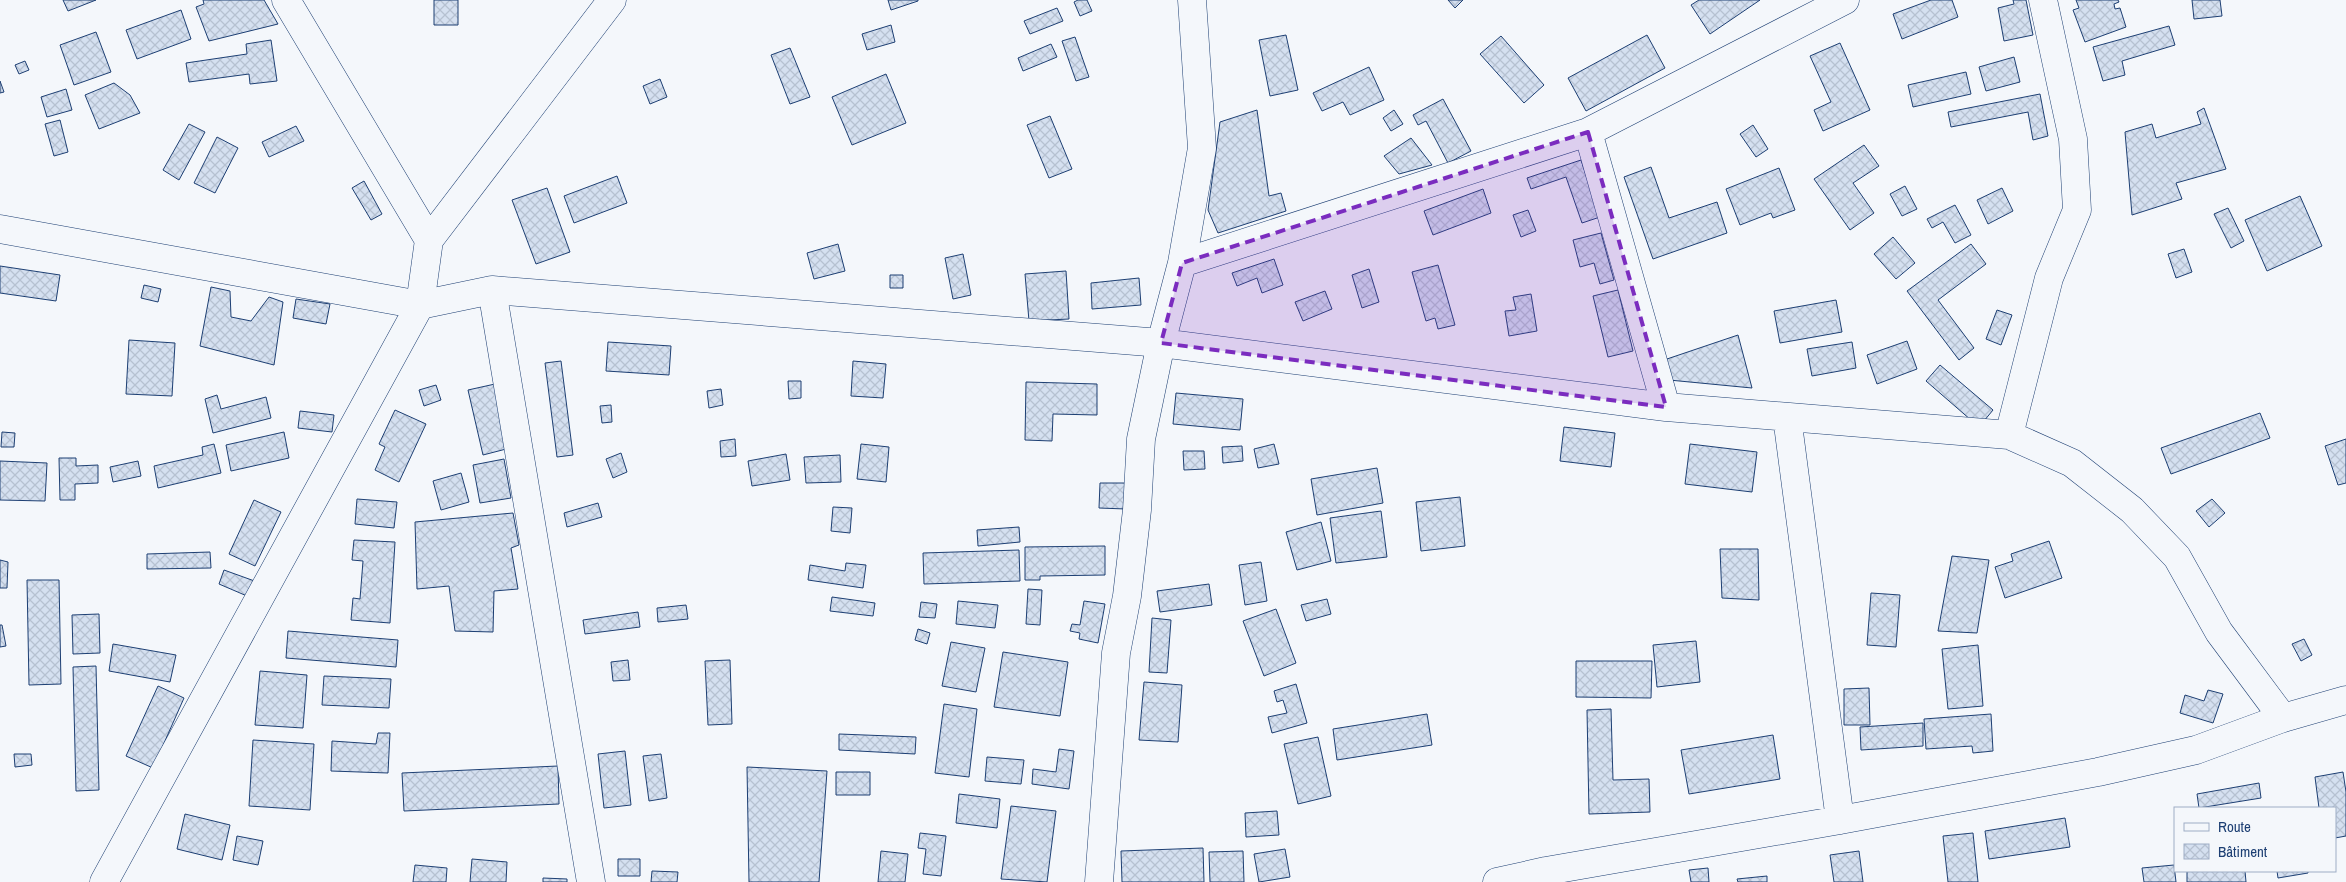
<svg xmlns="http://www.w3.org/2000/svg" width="2346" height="882" font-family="'Archivo Narrow',sans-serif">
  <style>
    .building { fill: url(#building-cross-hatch); stroke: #1d3f73 }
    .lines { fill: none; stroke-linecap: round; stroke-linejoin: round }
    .street-casing { stroke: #1d3f73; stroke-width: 29 }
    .street { stroke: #f4f7fb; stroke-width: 28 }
    .marked { fill: #7b2cbf; fill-opacity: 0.2; stroke: #7b2cbf; stroke-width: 4; stroke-dasharray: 10 6; stroke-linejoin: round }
  </style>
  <defs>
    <pattern id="building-cross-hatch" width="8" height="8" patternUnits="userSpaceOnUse" patternTransform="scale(1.25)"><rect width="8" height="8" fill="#d5e0f0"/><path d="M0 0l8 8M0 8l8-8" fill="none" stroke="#b6c1d1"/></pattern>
  </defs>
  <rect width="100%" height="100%" fill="#f4f7fb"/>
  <!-- building -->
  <path class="building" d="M63,0H96L68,11Z
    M203,0H264L278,24L209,41L196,7L204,4Z
    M434,0H458V25H434Z
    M888,0H918V1L891,10Z
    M1078,0H1087L1092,11L1080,16L1074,2Z
    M1448,0H1463L1455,8Z
    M1699,0H1760L1710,34L1691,5Z
    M1931,0H1952L1958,17L1902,39L1893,14Z
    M2013,0H2026L2033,35L2004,41L1998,8L2014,4Z
    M2076,0H2118L2119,2L2114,4L2115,9L2120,8L2126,27L2085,42L2073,10L2079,8Z
    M2192,0H2220L2222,16L2194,19Z
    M1057,8L1063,21L1030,34L1024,21Z
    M181,10L191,39L137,59L126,30Z
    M891,25L895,42L867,50L862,34Z
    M2169,26L2175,45L2122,61L2125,75L2103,81L2093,47Z
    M96,32L111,72L74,85L60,45Z
    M1286,35L1298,90L1270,96L1259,40Z
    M1647,35L1665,68L1586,111L1568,78Z
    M1501,36L1544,85L1524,103L1480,54Z
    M1075,37L1089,77L1076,81L1062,41Z
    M271,40L277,81L250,84L249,74L189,82L186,63L247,54L246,44Z
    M1840,43L1870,110L1823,131L1814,110L1831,102L1810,56Z
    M1051,44L1057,57L1023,71L1018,58Z
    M790,48L810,97L790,104L771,55Z
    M2014,57L2020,82L1986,91L1979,67Z
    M25,61L29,70L19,74L15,65Z
    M1369,67L1384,100L1350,115L1343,102L1322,111L1313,93Z
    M1966,72L1971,94L1913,107L1908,85Z
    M886,74L906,123L852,145L832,97Z
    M660,79L667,97L650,104L643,86Z
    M0,81L4,92L0,93Z
    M114,83L130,95L140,113L99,129L85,95Z
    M66,89L72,110L47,117L41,97Z
    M2040,94L2048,136L2033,140L2028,112L1951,127L1948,112Z
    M1443,99L1471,151L1448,163L1426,121L1418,125L1413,115Z
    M2204,108L2226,169L2176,183L2182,199L2132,215L2125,132L2152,124L2156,138L2201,124L2197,112Z
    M1257,110L1269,196L1281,193L1286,211L1218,233L1208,210L1220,122Z
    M1394,110L1403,124L1391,131L1383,118Z
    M1050,116L1072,169L1049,178L1027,125Z
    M60,120L68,152L54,156L45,124Z
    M189,124L205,132L179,180L163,170Z
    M1753,125L1768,149L1756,157L1740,134Z
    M296,126L304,141L269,157L262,142Z
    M217,137L238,148L215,193L194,183Z
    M1411,138L1432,165L1399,174L1384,156Z
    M1864,145L1879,166L1853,183L1874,213L1850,230L1814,179Z
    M1581,160L1600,217L1582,223L1566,177L1531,189L1527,178Z
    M1651,167L1669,218L1717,202L1727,233L1653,259L1624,177Z
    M1779,168L1795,210L1773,218L1771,213L1740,225L1726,189Z
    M617,176L627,203L574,223L564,196Z
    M364,181L382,214L371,220L352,188Z
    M1905,186L1917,209L1902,216L1890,194Z
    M547,188L570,252L536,264L512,200Z
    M2002,188L2013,211L1988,224L1977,200Z
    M1483,189L1491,213L1433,235L1424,211Z
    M2300,196L2322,246L2267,271L2245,220Z
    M1955,205L1971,235L1955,243L1943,222L1932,228L1927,219Z
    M2228,208L2244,241L2231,248L2214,214Z
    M1528,210L1536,231L1521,237L1513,215Z
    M1601,233L1614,280L1600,284L1594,263L1580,267L1573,240Z
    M1893,237L1915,263L1896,279L1874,254Z
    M838,244L845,271L814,279L807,253Z
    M1971,244L1986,264L1938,300L1974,348L1959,360L1907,291Z
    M2184,249L2192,272L2176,278L2168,254Z
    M963,254L971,295L953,299L945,258Z
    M1274,259L1283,285L1262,293L1257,278L1237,286L1232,273Z
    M1438,265L1455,325L1438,329L1435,318L1426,321L1412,272Z
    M0,266L60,275L56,301L0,293Z
    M1369,269L1379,302L1362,308L1352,275Z
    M1066,271L1069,319L1029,321L1025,274Z
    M890,275H903V288H890Z
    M1139,278L1141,305L1092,309L1091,283Z
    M144,285L161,289L158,302L141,298Z
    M211,287L230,291L231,317L251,321L269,297L283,302L274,365L200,346Z
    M1618,290L1633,351L1608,357L1593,296Z
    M1325,291L1332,309L1303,321L1295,302Z
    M1531,294L1537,331L1509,336L1505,311L1516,310L1513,297Z
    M296,299L330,304L326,324L293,318Z
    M1836,300L1842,332L1780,343L1774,311Z
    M1997,310L2012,315L2001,345L1986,339Z
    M1738,335L1752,388L1669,380L1664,360Z
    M129,340L175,343L172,396L126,394Z
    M1907,341L1917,369L1877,384L1867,355Z
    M608,342L671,346L669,375L606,371Z
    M1852,342L1856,368L1812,376L1807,349Z
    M561,361L573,455L557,457L545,363Z
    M853,361L886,364L883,398L851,396Z
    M1940,365L1993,410L1979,427L1926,381Z
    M788,381H801V398L789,399Z
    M1026,382L1097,384V415L1053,414L1052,441L1025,440Z
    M495,384L510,448L483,455L468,390Z
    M436,385L441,400L424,406L419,390Z
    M721,389L723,405L709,408L707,391Z
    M1176,393L1243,399L1240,430L1173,424Z
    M217,395L221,409L266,397L271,418L213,433L205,399Z
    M611,405L612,422L602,423L600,406Z
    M395,410L426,424L399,482L375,470L385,447L379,444Z
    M300,411L334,415L332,432L298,428Z
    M2260,413L2270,438L2171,474L2161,448Z
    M1564,427L1615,433L1611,467L1560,461Z
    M2,432L15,433L14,447H1Z
    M284,432L289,458L231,471L226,445Z
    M735,439L736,456L721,457L720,441Z
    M2346,439V483L2338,485L2325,446Z
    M214,444L221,473L158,488L154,466L203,455L202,447Z
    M861,444L889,447L886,482L857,479Z
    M1274,444L1279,464L1258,468L1254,449Z
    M1690,444L1757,452L1752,492L1685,484Z
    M1242,446L1243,461L1223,463L1222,447Z
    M1183,451H1204L1205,469L1184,470Z
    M621,453L627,472L613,478L606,459Z
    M786,454L790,480L752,486L748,461Z
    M840,455L841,482L806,483L804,457Z
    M59,458H76V466L98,465V483L75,484V500H60Z
    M504,459L511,498L480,503L473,465Z
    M0,461L47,463L45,501L0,500Z
    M138,461L141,476L113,482L110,467Z
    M1377,468L1383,503L1317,515L1311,479Z
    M461,473L469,502L441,510L433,481Z
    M1100,483H1128L1126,509L1099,508Z
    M1460,497L1465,546L1421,551L1416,502Z
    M357,499L397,502L394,528L355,524Z
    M2212,499L2225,513L2209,527L2196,511Z
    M254,500L281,512L255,566L229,554Z
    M598,503L602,517L567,527L564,513Z
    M833,507L852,508L850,533L831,531Z
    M1381,511L1387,557L1336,563L1330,518Z
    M513,513L519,545L511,548L518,589L494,591L493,632L455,631L449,586L417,589L415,522Z
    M1321,522L1331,561L1297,570L1286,532Z
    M1019,527L1020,542L978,546L977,530Z
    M354,540L395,542L390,623L351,620L353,598L360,599L363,561L352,560Z
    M2049,541L2062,578L2005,598L1995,567L2013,561L2011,554Z
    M1105,546V575L1040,576V580H1025V547Z
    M1720,549H1758L1759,600L1722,598Z
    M1019,550L1020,581L924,584L923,553Z
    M210,552L211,568L147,569V554Z
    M1952,556L1989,560L1977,633L1938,631Z
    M0,560L8,562L7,588H0Z
    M1261,562L1267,601L1245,605L1239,565Z
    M846,563L866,565L863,588L808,580L810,565L845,571Z
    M224,570L260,583L254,599L219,584Z
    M27,580H59L61,684L29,685Z
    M1209,584L1212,605L1160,612L1157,591Z
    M1028,589L1042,590L1040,625L1026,624Z
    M1871,593L1900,595L1896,647L1867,645Z
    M832,597L875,603L873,616L830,611Z
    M1327,599L1331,614L1306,621L1301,605Z
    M958,601L998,605L995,628L956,624Z
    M1084,601L1105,604L1098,643L1079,639L1080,633L1070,631L1072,624L1080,625Z
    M921,602L937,604L935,618L919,617Z
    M686,605L688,619L658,622L657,608Z
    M1276,609L1296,663L1264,676L1243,621Z
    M638,612L640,627L585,634L583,620Z
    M99,614L100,653L73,654L72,615Z
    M1152,618L1171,620L1167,673L1149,672Z
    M0,625H2L6,646L0,647Z
    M918,629L930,633L927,644L915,640Z
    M288,631L398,640L396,667L286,658Z
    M2304,639L2312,655L2301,661L2292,644Z
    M1696,641L1700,682L1657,687L1653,645Z
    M951,642L985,648L976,692L942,686Z
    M113,644L176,655L170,682L109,671Z
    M1978,645L1983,706L1948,709L1942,649Z
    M1003,652L1068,662L1060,716L994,707Z
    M628,660L630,680L613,681L611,662Z
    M730,660L732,724L708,725L705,661Z
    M1576,661H1652L1651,698L1576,697Z
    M96,666L99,790L76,791L73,667Z
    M260,671L307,675L303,728L255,725Z
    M324,676L391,679L389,708L322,705Z
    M1144,682L1182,685L1178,742L1139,740Z
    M1296,684L1307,723L1272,733L1268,717L1287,713L1283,700L1277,702L1274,691Z
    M158,686L184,698L153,768L126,756Z
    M1869,688L1870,725H1844V689Z
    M2208,690L2223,694L2213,723L2180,713L2185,695L2204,701Z
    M944,704L977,709L969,777L935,773Z
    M1611,709L1613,780L1649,779L1650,812L1589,814L1587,710Z
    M1427,714L1432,745L1337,760L1333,729Z
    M1991,714L1993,751L1973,753L1972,746L1926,749L1924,719Z
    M1923,723V746L1861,750L1860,727Z
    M378,733H390L388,773L331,771L332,741L376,744Z
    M839,734L916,737L915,754L839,750Z
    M1773,735L1780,779L1689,794L1681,750Z
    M1318,737L1331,796L1298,804L1284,744Z
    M253,740L314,744L310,810L249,806Z
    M1059,749L1074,751L1069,789L1032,784L1033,769L1056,772Z
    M625,751L631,805L604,808L598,754Z
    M14,754H31L32,765L15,767Z
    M661,754L667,798L649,801L643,756Z
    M987,757L1024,760L1021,784L985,781Z
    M558,766L559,804L404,811L402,773Z
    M747,767L827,771L819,882H749Z
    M836,772H870V795H836Z
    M2343,772L2346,792V836L2335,838V808H2319L2315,777Z
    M2259,783L2261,798L2199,808L2197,794Z
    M959,794L1000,799L997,828L956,823Z
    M1011,806L1056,811L1047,882L1001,879Z
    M1277,811L1279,835L1246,837L1245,813Z
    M185,814L230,825L222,860L177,849Z
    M2065,818L2070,847L1989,859L1985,831Z
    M920,833L946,836L941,876L923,874L926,849L918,848Z
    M1973,833L1978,882H1948L1943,836Z
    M237,836L263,841L258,865L233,860Z
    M1203,848L1204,882H1122L1121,851Z
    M1285,849L1290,877L1259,882L1254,854Z
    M881,851L908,854L905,882H878Z
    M1243,851L1244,882H1210L1209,852Z
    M1859,851L1863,882H1834L1830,855Z
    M472,859L507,862L506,882H470Z
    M618,859H640V876H618Z
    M415,865L447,868L446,882H413Z
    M2174,865L2176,882H2144L2142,868Z
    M1708,868L1709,882H1691L1689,870Z
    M652,871L678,872L677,882H651Z
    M2187,871H2245L2246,882H2187Z
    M2277,871H2308V873L2278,878Z
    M1767,876V882H1738L1737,879Z
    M543,878L567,879V882H543Z"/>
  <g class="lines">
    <!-- street casing -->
    <g class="street-casing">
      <path id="street" d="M1588,132L1666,407
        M0,229L420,305L492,290L1161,343L1666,407L2009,435L2072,463L2132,510L2177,557L2219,632L2283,718
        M429,240L612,0
        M1182,263L1588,132L1845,0
        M492,290L591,882
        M1787,417L1840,820
        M2009,435L2049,278L2077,210L2073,139L2043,0
        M104,882L420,305L429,240L286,0
        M1099,882L1116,653L1127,596L1137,510L1141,439L1161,343L1182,263L1202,148L1192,0
        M1497,882L1546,871L1840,820L2098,772L2196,750L2283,718L2346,700"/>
    </g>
    <!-- street -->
    <use href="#street" class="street"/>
  </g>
  <!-- marked area -->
  <path class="marked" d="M1588,132L1666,407L1161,343L1182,263Z"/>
  <!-- legend -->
  <rect x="2174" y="807" width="162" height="65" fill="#f4f7fb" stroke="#9eadc5"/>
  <rect x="2184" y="823" width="25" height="8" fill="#f4f7fb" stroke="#9eadc5"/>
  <text x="2218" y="832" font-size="15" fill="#1d3f73">Route</text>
  <rect x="2184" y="844" width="25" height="15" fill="url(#building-cross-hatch)" stroke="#9eadc5"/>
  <text x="2218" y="857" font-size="15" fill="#1d3f73">Bâtiment</text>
</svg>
